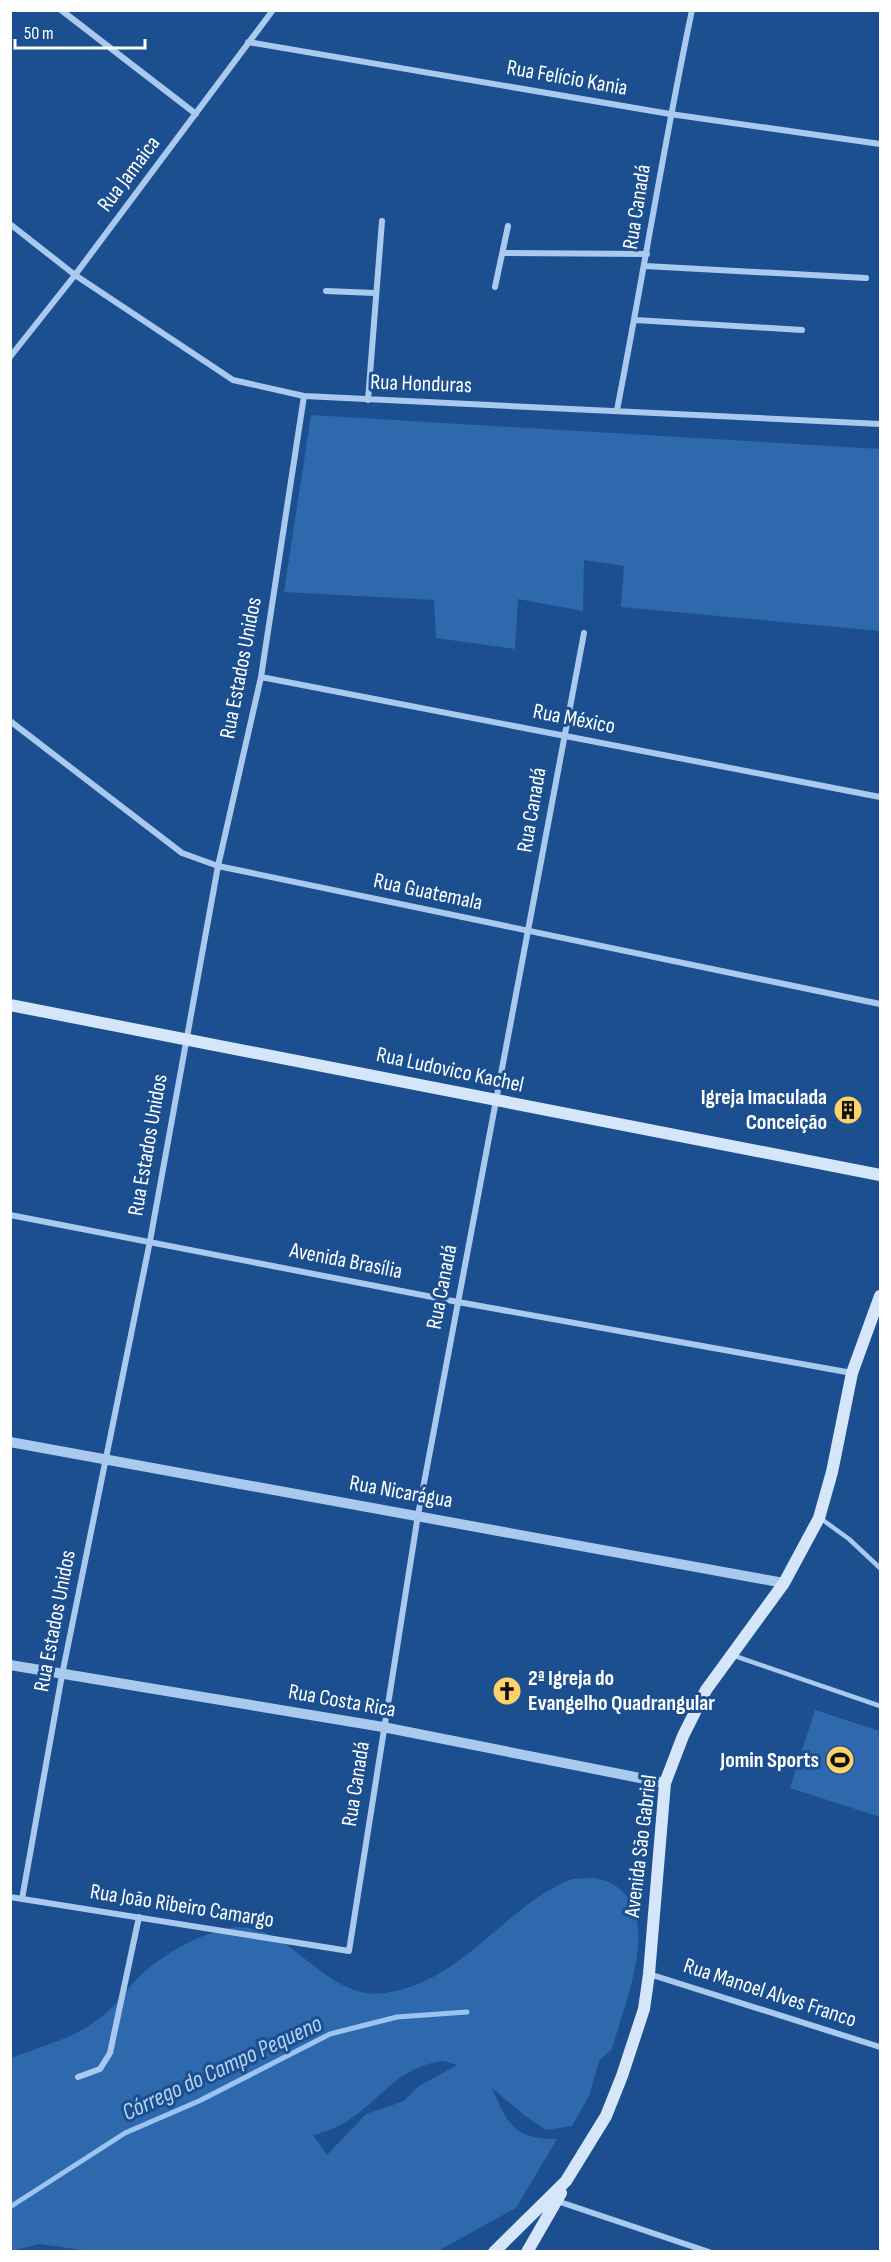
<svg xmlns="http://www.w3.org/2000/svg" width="891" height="2262" font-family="'Sofia Sans Condensed',sans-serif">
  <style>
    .green { fill: #2e69ad; fill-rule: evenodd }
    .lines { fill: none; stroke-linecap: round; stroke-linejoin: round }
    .stream { stroke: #9cc4f0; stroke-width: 5 }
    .service { stroke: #a9c9ee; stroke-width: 4.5 }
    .minor { stroke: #a9c9ee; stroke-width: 6 }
    .tertiary { stroke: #a9c9ee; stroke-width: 10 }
    .secondary { stroke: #d6e6fa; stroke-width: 12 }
    .labels { text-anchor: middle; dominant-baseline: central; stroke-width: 6; stroke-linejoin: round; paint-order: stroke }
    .street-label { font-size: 22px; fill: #fff; stroke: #1b4f8f }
    .poi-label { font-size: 22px; font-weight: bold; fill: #fff; stroke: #1b4f8f; text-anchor: end }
    .water-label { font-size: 24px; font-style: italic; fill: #b5d3f5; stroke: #1b4f8f }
  </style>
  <rect width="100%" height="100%" fill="#1b4f8f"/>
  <!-- green -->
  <path class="green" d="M311,415L880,449V631L621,607L624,566L584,560L583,611L518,599L515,649L436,638L434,600L284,592Z
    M815,1710L880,1731V1817L790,1788Z
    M572,1879C581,1879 592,1877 600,1879C670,1899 625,2002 612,2049L599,2061L589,2096L572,2126L546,2130L524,2115L492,2088C507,2124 515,2140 557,2139L516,2208L438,2251L97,2252L40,2244L11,2251V2058C42,2046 79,2037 105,2014C120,2001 130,1984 145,1971C168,1952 196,1936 225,1929C287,1914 323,2002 385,1993C464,1982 502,1907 572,1879ZM443,2061L457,2065L419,2086L404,2101L366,2114L327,2155L313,2135C329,2131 343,2125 356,2115C386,2092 403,2066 443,2061Z"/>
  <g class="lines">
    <!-- stream -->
    <path class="stream" d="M10,2207L125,2133L199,2101L330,2034L397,2017L467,2012"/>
    <!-- service -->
    <path class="service" d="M820,1518L849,1539L880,1568
      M732,1655L880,1706"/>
    <!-- minor -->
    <path class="minor" d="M61,10L196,114
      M248,42L670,114L880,144
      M10,224L75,275L233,380L304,396L880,424
      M504,253L647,254
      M645,266L866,278
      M495,287L508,226
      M326,291L375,293
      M635,320L802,330
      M10,357L75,275L273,10
      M368,400L382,221
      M617,410C643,277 664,143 692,10
      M261,677L880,797
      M10,721L182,853L218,866L880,1004
      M10,1215L458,1302L852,1373
      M10,1897L349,1951L418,1515L584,633
      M22,1899L62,1675L150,1241L218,866L261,677L304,396
      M649,1974L880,2047
      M78,2077L100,2069L110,2053L139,1917
      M557,2201L709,2252"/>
    <!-- tertiary -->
    <path class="tertiary" d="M10,1442L784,1583
      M10,1665L383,1727L665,1783"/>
    <!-- secondary -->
    <path class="secondary" d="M10,1005L880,1175
      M494,2252L566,2181L606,2116L622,2076L644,2009L649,1974L665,1783L683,1736L706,1690L784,1583L819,1518L832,1472L852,1373L880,1296
      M527,2252L561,2193"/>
  </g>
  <!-- icons -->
  <defs>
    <g id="building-disc" transform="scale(1.5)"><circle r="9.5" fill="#ffd166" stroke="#1b4f8f"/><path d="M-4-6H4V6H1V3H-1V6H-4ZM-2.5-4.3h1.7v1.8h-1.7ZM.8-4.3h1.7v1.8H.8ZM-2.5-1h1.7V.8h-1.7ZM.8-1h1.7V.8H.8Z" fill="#111"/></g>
    <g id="church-disc" transform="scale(1.5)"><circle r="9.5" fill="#ffd166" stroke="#1b4f8f"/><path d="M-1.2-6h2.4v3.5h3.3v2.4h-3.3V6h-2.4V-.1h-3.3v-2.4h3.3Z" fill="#111"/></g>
    <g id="stadium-disc" transform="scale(1.5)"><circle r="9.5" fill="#ffd166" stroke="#1b4f8f"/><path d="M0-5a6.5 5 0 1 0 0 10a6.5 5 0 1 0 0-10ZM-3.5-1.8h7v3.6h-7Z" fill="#111"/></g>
  </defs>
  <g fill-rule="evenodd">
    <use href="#building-disc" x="848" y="1110"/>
    <use href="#church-disc" x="507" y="1691"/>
    <use href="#stadium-disc" x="840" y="1760"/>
  </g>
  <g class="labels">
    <!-- street labels -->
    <g class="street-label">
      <text transform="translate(567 78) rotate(10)">Rua Felício Kania</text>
      <text transform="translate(129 174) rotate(-53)">Rua Jamaica</text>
      <text transform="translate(637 207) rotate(-81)">Rua Canadá</text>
      <text transform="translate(421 384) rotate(2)">Rua Honduras</text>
      <text transform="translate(241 668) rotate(-79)">Rua Estados Unidos</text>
      <text transform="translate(574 719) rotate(11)">Rua México</text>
      <text transform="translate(532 810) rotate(-80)">Rua Canadá</text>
      <text transform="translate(428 892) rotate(12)">Rua Guatemala</text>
      <text transform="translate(450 1070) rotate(12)">Rua Ludovico Kachel</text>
      <text transform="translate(148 1145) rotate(-80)">Rua Estados Unidos</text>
      <text transform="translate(346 1261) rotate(11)">Avenida Brasília</text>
      <text transform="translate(442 1287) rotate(-79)">Rua Canadá</text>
      <text transform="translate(401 1492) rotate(10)">Rua Nicarágua</text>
      <text transform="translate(55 1621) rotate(-79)">Rua Estados Unidos</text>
      <text transform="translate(342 1701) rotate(10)">Rua Costa Rica</text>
      <text transform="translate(356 1784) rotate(-81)">Rua Canadá</text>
      <text transform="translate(641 1846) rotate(-83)">Avenida São Gabriel</text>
      <text transform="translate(182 1906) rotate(9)">Rua João Ribeiro Camargo</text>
      <text transform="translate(770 1993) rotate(18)">Rua Manoel Alves Franco</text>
    </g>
    <!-- poi labels -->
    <g class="poi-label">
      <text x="827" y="1097">Igreja Imaculada<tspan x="827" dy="25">Conceição</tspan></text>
      <text x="528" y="1678" text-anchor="start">2ª Igreja do<tspan x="528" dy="25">Evangelho Quadrangular</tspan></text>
      <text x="819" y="1760">Jomin Sports</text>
    </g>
    <!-- water labels -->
    <g class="water-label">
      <text transform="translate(222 2068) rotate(-25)">Córrego do Campo Pequeno</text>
    </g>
  </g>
  <!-- border -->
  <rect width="891" height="2262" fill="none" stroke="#ffffff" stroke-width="24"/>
  <!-- scale -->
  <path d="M15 39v9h130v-9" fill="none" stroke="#ffffff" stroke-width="3"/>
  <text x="24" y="39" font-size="18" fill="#ffffff" stroke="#1b4f8f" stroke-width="4.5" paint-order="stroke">50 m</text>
</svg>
